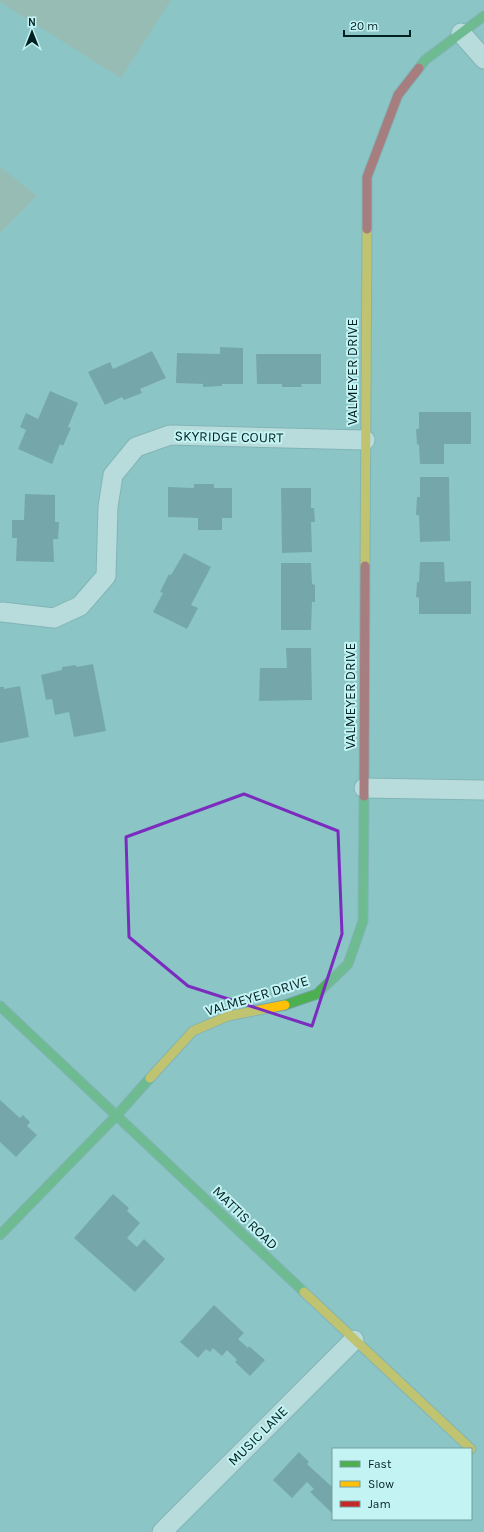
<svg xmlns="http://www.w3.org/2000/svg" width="484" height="1532" font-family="Karla,sans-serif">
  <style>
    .green { fill: #a4b19d }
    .building { fill: #5a8387 }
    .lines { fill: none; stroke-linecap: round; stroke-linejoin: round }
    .street-casing { stroke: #74a1a2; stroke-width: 21 }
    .fast-casing { stroke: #74a1a2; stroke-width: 11 }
    .slow-casing { stroke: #74a1a2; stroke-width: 11 }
    .jam-casing { stroke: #74a1a2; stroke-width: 11 }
    .street { stroke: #eef6f6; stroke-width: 19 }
    .fast { stroke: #4caf50; stroke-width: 9 }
    .slow { stroke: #ffc107; stroke-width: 9 }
    .jam { stroke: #c62828; stroke-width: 9 }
    .marked { fill: none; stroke: #7b2cbf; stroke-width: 3; stroke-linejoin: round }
    .labels { text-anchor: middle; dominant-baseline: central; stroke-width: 4; stroke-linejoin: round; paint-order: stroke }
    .street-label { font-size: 14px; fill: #002122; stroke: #c4f3f4 }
  </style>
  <rect width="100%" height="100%" fill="#8cc5c6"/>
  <!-- green -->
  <path class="green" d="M0,0H171L121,78L0,2Z
    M0,167L37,196L0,233Z"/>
  <!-- building -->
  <path class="building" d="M220,347L243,348V384H222V386L203,387V384L176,383L177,353L220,354Z
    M152,351L166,378L140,389L142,393L124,400L122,397L105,405L88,372L110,362L113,369Z
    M256,354H321V384H301L302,387H282V384H257Z
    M50,391L78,403L68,427L71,428L63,446L60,444L52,464L18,449L26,430L20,427L26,413L38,419Z
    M419,412H471V444H444V464H420L419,445L417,444L416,429H419Z
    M420,477H449L450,541L420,542L419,515H416L417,497H420Z
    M194,484H214V488H232V518H222V530H198V518L168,517V487L194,488Z
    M281,488H311V508H314L315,522H311L312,552L282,553Z
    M25,494L55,495V522H59L58,539H53L54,562L16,561L17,538H12V520H24Z
    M184,553L211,567L191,605L198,608L187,629L153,612L163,593L160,592L169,574L171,575Z
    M420,562H444L445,582L471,581V614H419V598L416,597L417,582H419Z
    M281,563H311L312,584L315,585V602H312L311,630H281Z
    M286,648H311L312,700L259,701L260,668H287Z
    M93,664L106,731L74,737L69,712L55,715L52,699L46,700L41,675L62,670V667L76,665V667Z
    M20,686L29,737L0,743V687H4V689Z
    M0,1100L20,1118L23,1115L30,1122L27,1126L37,1135L16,1157L0,1142Z
    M113,1194L129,1208L127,1211L140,1223L127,1238L137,1247L144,1239L165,1259L135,1292L74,1238Z
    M214,1305L244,1333L238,1339L248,1348L249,1346L265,1360L250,1376L235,1362L237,1360L227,1350L222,1356L213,1348L210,1352L206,1349L198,1358L180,1342Z
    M299,1452L309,1462L307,1464L331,1486L333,1483V1514L310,1492L314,1489L307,1482L292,1498L273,1480Z"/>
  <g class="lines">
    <!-- street casing -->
    <g class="street-casing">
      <path id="street" d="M461,33L484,59
        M2,612L54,618L80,606L106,576L108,507L113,475L136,447L170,435L365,440
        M364,788L484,790
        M162,1532L354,1340"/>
    </g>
    <!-- fast casing -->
    <g class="fast-casing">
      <path id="fast" d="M419,68L425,60L484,16
        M285,1005L317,994L348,964L363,921L364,796
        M0,1006L304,1292
        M0,1235L117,1115L150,1078"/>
    </g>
    <!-- slow casing -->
    <g class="slow-casing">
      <path id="slow" d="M365,566L367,229
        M150,1078L193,1031L228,1016L285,1005
        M304,1292L471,1449"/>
    </g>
    <!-- jam casing -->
    <g class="jam-casing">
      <path id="jam" d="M367,229V177L398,95L419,68
        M364,796L365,566"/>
    </g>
    <!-- street -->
    <use href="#street" class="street"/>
    <!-- fast -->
    <use href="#fast" class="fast"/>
    <!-- slow -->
    <use href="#slow" class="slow"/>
    <!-- jam -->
    <use href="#jam" class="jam"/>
  </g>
  <!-- marked area -->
  <path d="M0 0H484V1532H0ZM244,794L338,831L342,934L312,1026L188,986L129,937L126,837Z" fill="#8cc5c6" fill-opacity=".55" fill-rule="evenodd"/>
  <path class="marked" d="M244,794L338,831L342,934L312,1026L188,986L129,937L126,837Z"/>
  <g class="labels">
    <!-- street labels -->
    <g class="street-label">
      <text transform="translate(352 372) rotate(-90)">VALMEYER DRIVE</text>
      <text transform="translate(229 437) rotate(1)">SKYRIDGE COURT</text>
      <text transform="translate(350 696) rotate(-90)">VALMEYER DRIVE</text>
      <text transform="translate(257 996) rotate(-17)">VALMEYER DRIVE</text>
      <text transform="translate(245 1218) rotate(44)">MATTIS ROAD</text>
      <text transform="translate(258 1436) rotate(-45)">MUSIC LANE</text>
    </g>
  </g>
  <!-- legend -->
  <rect x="332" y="1448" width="140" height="72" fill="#c4f3f4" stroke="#769fa0"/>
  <rect x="340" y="1461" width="20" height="6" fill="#4caf50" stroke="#769fa0"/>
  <text x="368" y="1468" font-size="12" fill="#002122">Fast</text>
  <rect x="340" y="1481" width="20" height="6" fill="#ffc107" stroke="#769fa0"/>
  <text x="368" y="1488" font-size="12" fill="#002122">Slow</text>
  <rect x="340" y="1501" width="20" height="6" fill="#c62828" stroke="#769fa0"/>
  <text x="368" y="1508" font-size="12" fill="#002122">Jam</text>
  <!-- north arrow -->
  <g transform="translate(32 32)" stroke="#c4f3f4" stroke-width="3" paint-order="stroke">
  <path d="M0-3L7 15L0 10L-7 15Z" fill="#002122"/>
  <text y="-6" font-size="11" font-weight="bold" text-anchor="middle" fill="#002122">N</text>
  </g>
  <!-- scale -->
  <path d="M344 30v6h66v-6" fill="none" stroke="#002122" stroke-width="2"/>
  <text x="350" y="30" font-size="12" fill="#002122" stroke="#c4f3f4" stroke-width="3" paint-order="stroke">20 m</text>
</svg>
